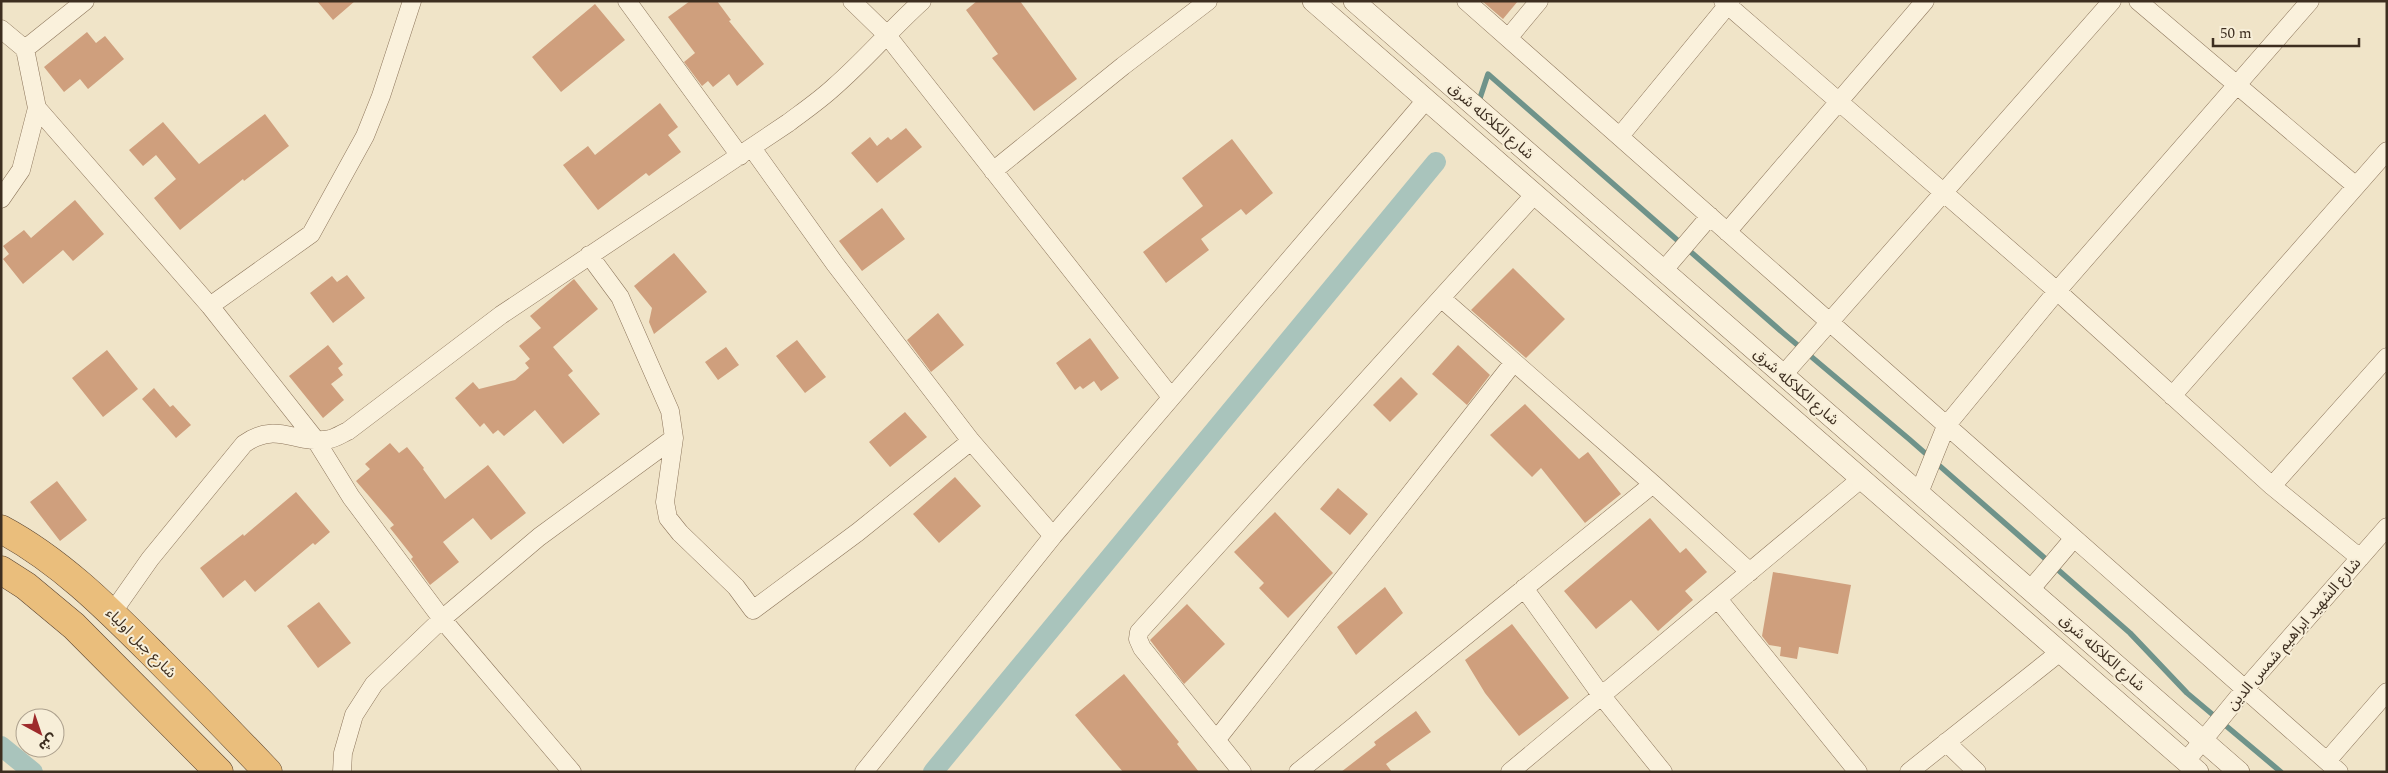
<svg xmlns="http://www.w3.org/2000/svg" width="2388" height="773" font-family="Spectral,'Noto Sans Arabic',serif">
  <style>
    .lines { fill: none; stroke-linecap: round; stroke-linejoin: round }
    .stream { stroke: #6f938a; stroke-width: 5.5 }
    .canal { stroke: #a9c4bc; stroke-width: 20 }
    .building { fill: #cf9f7d }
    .minor-casing { stroke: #8d765c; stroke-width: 19 }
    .tertiary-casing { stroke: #8d765c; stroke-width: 22 }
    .trunk-casing { stroke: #5b4430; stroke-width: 29 }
    .minor { stroke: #faf1dc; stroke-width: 18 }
    .tertiary { stroke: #faf1dc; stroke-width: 21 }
    .trunk { stroke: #eabe7c; stroke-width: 28 }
    .labels { text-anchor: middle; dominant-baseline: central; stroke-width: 4; stroke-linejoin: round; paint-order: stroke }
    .street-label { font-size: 15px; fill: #3d2e20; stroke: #f7eed8 }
  </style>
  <rect width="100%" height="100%" fill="#f0e4c8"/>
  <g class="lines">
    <!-- stream -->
    <path class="stream" d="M1480,98L1488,74L1782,332L1909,439L2130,633L2187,693L2281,772"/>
    <!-- canal -->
    <path class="canal" d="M1,746L33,772
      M933,772L1436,162"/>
  </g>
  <!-- building -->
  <path class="building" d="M317,1H355L333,20Z
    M690,1H717L731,20L729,21L764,64L737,86L729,74L713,87L708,81L702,86L684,62L695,53L668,17Z
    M977,1H1020L1077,79L1034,111L992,58L998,54L966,10Z
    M1482,1H1518L1503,19Z
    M595,4L625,40L561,92L532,57Z
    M87,32L96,43L105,36L124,59L88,89L80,79L64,92L44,67Z
    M660,103L678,127L668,135L681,152L649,176L646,173L598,210L563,165L588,146L595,155Z
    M265,114L289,146L244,181L243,179L180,230L154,198L176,179L156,155L143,166L129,150L163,122L199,164Z
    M906,128L922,147L877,183L851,153L870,137L877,146L888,137L891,140Z
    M1232,139L1273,193L1246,215L1241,209L1201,239L1209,250L1166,283L1143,252L1203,206L1182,178Z
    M75,200L104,234L73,261L63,250L23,284L3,259L9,254L3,246L24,230L31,238Z
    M882,208L905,239L862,271L839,241Z
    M674,253L707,292L654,334L649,322L652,308L634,286Z
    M1513,268L1565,319L1526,358L1471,310Z
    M347,275L365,298L333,323L310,293L332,276L337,282Z
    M574,279L598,309L553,347L573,371L568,375L600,414L563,444L535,410L504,436L498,430L493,434L484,423L480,427L455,398L473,382L479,389L515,380L529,368L525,363L530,359L519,346L541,328L530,316Z
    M938,313L964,345L931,372L907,340Z
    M1090,338L1119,378L1101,391L1094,381L1083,389L1080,386L1075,390L1056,363Z
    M797,340L826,377L805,393L776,356Z
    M328,345L343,364L338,368L343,375L331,384L344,400L323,418L289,376Z
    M1458,345L1490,375L1467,405L1432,374Z
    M726,347L739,365L718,380L705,362Z
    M107,350L138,389L103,417L72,378Z
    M1401,377L1418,394L1390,422L1373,405Z
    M154,388L170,407L173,405L191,425L176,438L142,399Z
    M1525,404L1579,459L1588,452L1621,494L1585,523L1541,468L1532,477L1490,435Z
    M905,412L927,437L890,467L869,442Z
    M390,443L399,453L407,447L424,468L423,469L445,499L488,465L526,513L491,540L473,518L443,542L459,562L430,585L411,559L413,557L390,528L394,525L356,481L370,469L365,464Z
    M955,477L981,506L939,543L913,514Z
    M57,481L87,520L60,541L30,502Z
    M1338,488L1368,514L1350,535L1320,509Z
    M296,492L330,532L315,545L313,543L255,592L245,580L223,598L200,568L243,534L244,536Z
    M1275,512L1333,573L1288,618L1259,588L1264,583L1234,552Z
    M1650,518L1680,553L1686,548L1707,572L1685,591L1693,600L1658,631L1631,600L1596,629L1564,591Z
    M1773,572L1851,585L1838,654L1799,647L1797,659L1780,656L1781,647L1769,645L1762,636Z
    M1385,587L1403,613L1356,655L1337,627Z
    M319,602L351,643L318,668L287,626Z
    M1187,604L1225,644L1184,684L1150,640Z
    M1512,624L1569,698L1519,736L1485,693L1465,660Z
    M1124,674L1179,742L1177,744L1199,772H1123L1075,715Z
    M1416,711L1431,732L1386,764L1392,772H1341L1376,745L1374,742Z"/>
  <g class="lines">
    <!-- minor casing -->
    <g class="minor-casing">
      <path id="minor" d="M627,1L740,156
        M852,1L886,34L1171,397
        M1466,1L2339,772
        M1723,1L2057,291L2272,486L2360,558
        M2138,1L2356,186
        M1,29L25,49L37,108L21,170L1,199
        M1509,37L1539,1
        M25,49L85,1
        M37,108L210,306L315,439L351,497L442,619L572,772
        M1620,136L1731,1
        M752,148L835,264L971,441L1053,536
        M993,171L1123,66L1208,1
        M1727,232L1925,1
        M589,255L620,297L670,411L674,438L665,502L668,518L680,533L736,587L753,610L858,532L971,441
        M1663,271L1710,216
        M1441,298L1653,484L1750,572
        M210,306L311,234L365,136L381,96L412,1
        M1783,375L2112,1
        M2172,396L2387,151
        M2272,486L2387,357
        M1919,493L1946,426L2057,291L2310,1
        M1524,588L1601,695L1663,772
        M2030,590L2074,538
        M1718,599L1858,772
        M112,613L150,559L244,444C277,420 297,446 330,439C336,438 343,433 348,431L501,315L788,123C804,111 820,100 834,87C865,60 891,29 922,1
        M1217,739L1514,362
        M1946,742L1977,772
        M2186,761L2245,689L2387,527
        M2327,761L2387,692
        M342,772L343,753L354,715L374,684L442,619L539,537L674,438
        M864,772L1053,536L1426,100
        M1242,772L1142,648L1138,639L1139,632L1535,194
        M1298,772L1653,484
        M1510,772L1862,478
        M1909,772L2060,652"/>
    </g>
    <!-- tertiary casing -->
    <g class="tertiary-casing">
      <path id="tertiary" d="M1313,1L2198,772
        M1354,1L2239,772"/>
    </g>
    <!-- trunk casing -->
    <g class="trunk-casing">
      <path id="trunk" d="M1,529C61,561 109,610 156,657C194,695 231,733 268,772
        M1,570L26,586L74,626L219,772"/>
    </g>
    <!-- minor -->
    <use href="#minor" class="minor"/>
    <!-- tertiary -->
    <use href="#tertiary" class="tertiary"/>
    <!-- trunk -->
    <use href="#trunk" class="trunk"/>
  </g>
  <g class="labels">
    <!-- street labels -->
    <g class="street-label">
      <text transform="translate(1491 121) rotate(41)">شارع الكلاكله شرق</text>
      <text transform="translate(1796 387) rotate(41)">شارع الكلاكله شرق</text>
      <text transform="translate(2294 634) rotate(-49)">شارع الشهيد ابراهيم شمس الدين</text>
      <text transform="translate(141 643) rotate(45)">شارع جبل اولياء</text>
      <text transform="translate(2102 653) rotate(41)">شارع الكلاكله شرق</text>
    </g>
  </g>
  <!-- border -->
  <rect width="2388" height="773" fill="none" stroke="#3d2e20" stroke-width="5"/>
  <!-- north arrow -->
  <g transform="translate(40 733) rotate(140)"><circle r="24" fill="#f7eed8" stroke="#ada18e"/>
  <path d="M0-4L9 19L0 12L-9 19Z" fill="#9e2a2b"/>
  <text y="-8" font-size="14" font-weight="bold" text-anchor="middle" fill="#3d2e20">ش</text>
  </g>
  <!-- scale -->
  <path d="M2213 38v8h146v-8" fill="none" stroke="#3d2e20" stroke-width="2.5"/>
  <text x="2220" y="38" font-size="15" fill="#3d2e20" stroke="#f7eed8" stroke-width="4" paint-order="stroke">50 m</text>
</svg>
